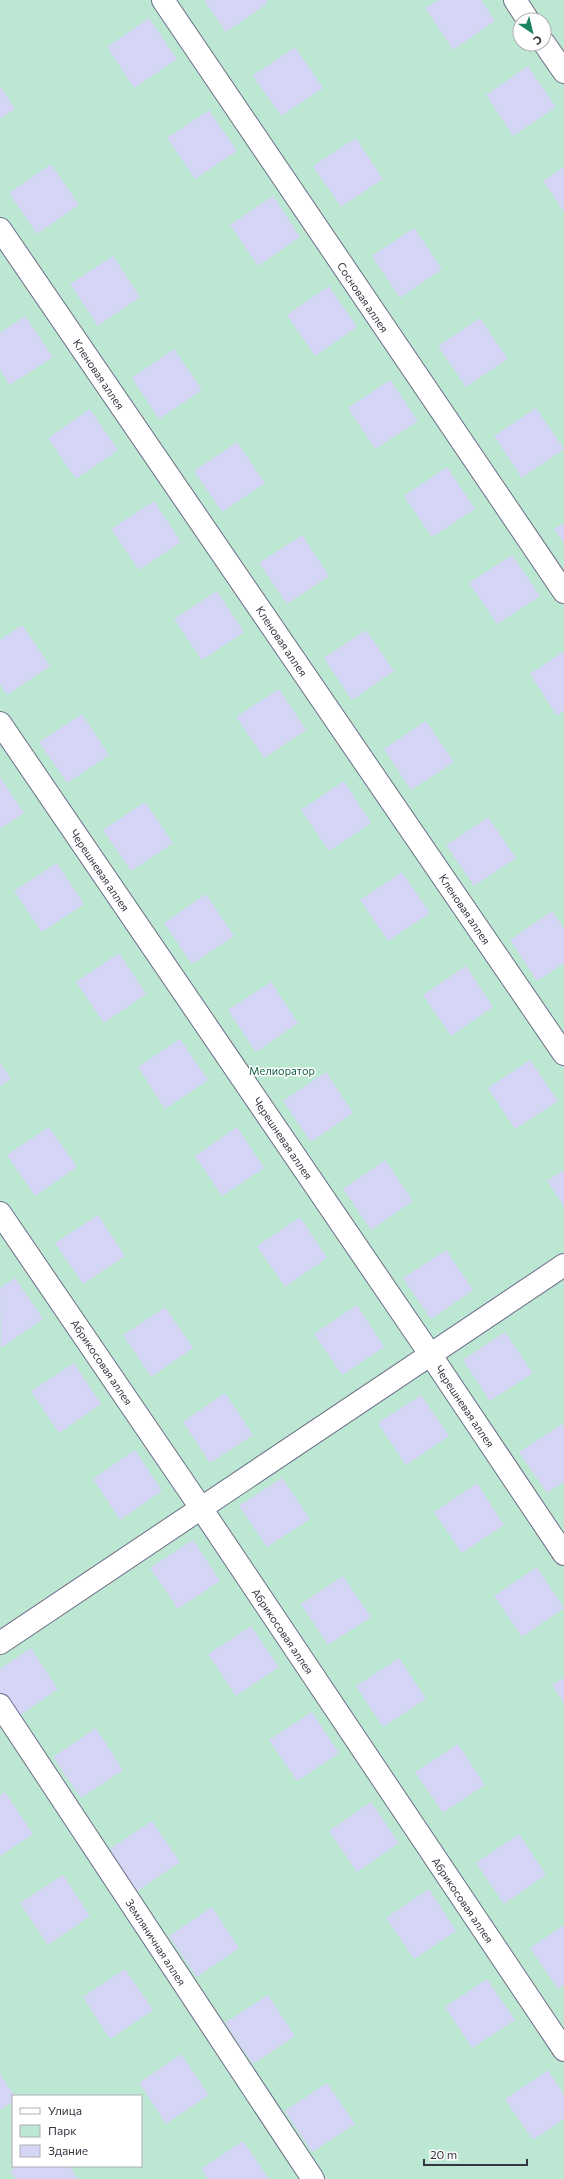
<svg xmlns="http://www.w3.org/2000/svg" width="564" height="2179" font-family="Commissioner,sans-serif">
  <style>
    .green { fill: #bce7d2; fill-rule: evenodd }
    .building { fill: #d5d5f6 }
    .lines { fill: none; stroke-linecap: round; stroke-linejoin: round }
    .minor-casing { stroke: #6c6c89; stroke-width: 24 }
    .minor { stroke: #fff; stroke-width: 22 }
    .labels { text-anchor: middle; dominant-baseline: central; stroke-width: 3; stroke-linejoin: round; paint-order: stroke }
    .street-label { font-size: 11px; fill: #363643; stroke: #fff }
    .park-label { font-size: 11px; fill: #105e43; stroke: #fff }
  </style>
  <rect width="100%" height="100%" fill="#ececfa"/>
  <!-- green -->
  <path class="green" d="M0,0H564V2179H0ZM520,20H544V44H520ZM13,2096H141V2166H13Z"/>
  <!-- building -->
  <path class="building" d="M204,0H266L268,3L226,32Z
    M438,0H481L495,21L453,50L425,8Z
    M149,18L177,59L134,88L107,47Z
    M295,47L323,88L281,116L253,76Z
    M528,66L556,107L513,136L486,95Z
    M0,86L15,109L0,119Z
    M209,110L237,151L195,179L167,138Z
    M356,138L383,179L341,207L313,166Z
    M51,164L79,205L37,234L9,193Z
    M564,167V212L543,181Z
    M273,196L300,237L258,266L230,225Z
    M414,228L442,269L400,298L372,256Z
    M113,256L140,297L98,326L70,284Z
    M329,286L357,327L315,356L287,315Z
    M25,316L53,357L10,385L0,370V333Z
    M480,318L508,359L466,387L438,346Z
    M174,349L202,390L159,419L132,378Z
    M390,380L418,421L375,449L348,408Z
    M536,408L564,449L522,478L494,436Z
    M90,409L118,450L76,479L48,438Z
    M237,442L265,483L222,512L194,471Z
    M447,467L475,509L432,537L404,496Z
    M154,501L181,542L139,570L111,529Z
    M564,523V543L554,529Z
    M302,535L329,576L287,604L259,563Z
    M512,555L540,596L497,624L469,583Z
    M217,591L244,632L202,660L174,619Z
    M22,625L50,666L7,695L0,684V640Z
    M366,630L394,671L352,700L324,658Z
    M564,651V711L557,716L530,674Z
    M279,689L306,730L264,758L236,717Z
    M82,714L109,755L67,783L39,742Z
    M426,721L454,762L411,790L384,749Z
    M0,777L24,813L0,829Z
    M344,781L371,823L329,851L301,810Z
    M145,802L173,843L131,871L103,830Z
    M488,817L516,858L474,886L446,845Z
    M57,863L84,904L42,932L14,891Z
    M402,872L430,913L388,941L360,900Z
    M206,894L234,936L192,964L164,923Z
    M552,911L564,929V963L537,981L510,940Z
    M119,953L146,994L104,1023L76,982Z
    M466,966L493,1007L451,1036L423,995Z
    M271,982L298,1023L256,1052L228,1010Z
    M180,1039L208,1080L165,1109L138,1067Z
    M530,1060L558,1101L515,1129L488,1088Z
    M0,1063L11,1079L0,1086Z
    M326,1072L353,1113L311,1142L283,1101Z
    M49,1127L77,1167L35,1196L7,1155Z
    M237,1127L264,1168L222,1196L195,1156Z
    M385,1160L413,1201L371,1230L343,1189Z
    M564,1170V1206L547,1181Z
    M98,1215L125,1256L83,1284L55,1243Z
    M300,1217L327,1258L285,1287L257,1246Z
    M446,1250L473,1290L431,1319L403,1278Z
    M15,1278L43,1319L1,1348L0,1288Z
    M357,1305L384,1347L342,1375L314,1334Z
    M165,1307L193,1348L151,1377L123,1335Z
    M505,1332L533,1373L490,1401L463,1360Z
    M74,1363L101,1404L59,1433L31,1391Z
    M225,1393L253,1435L210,1463L183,1422Z
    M421,1395L449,1436L406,1465L378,1423Z
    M562,1424L564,1427V1482L547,1493L519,1452Z
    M135,1450L162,1491L120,1520L93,1479Z
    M282,1478L310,1519L267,1547L239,1506Z
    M477,1483L504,1525L462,1553L434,1512Z
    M193,1540L220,1581L178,1609L150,1568Z
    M537,1567L564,1608L522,1637L494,1596Z
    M343,1576L371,1617L328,1645L301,1604Z
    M251,1626L279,1667L236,1696L208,1654Z
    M31,1648L58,1689L16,1718L0,1694V1669Z
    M399,1658L426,1699L383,1727L356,1686Z
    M564,1678V1703L552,1685Z
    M312,1712L339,1753L297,1781L269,1740Z
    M96,1728L123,1770L81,1798L53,1757Z
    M458,1744L485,1785L443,1813L415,1772Z
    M5,1792L33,1834L0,1856V1796Z
    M371,1802L399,1843L357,1872L329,1831Z
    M152,1821L180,1862L137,1891L110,1849Z
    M519,1834L546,1875L504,1904L476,1863Z
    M63,1875L90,1916L48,1945L20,1903Z
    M429,1889L456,1931L414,1959L386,1918Z
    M212,1907L239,1948L197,1977L169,1936Z
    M564,1925V1985L558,1989L530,1948Z
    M125,1969L153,2010L110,2039L83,1997Z
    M487,1979L515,2020L472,2048L445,2007Z
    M268,1995L295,2036L253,2064L225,2023Z
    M181,2054L209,2095L166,2124L139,2083Z
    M548,2070L564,2095V2119L533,2140L505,2099Z
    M0,2074L15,2096H13V2101L0,2110Z
    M327,2083L355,2124L312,2152L285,2111Z
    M243,2141L269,2179H208L201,2169Z
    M17,2166H69L78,2179H16L10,2171Z"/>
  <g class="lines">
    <!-- minor casing -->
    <g class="minor-casing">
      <path id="minor" d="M163,0L564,592
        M515,0L528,20
        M544,43L564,72
        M0,229L564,1054
        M0,723L430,1354L564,1554
        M0,1213L201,1508L564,2050
        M0,1643L564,1265
        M0,1705L313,2179"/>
    </g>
    <!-- minor -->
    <use href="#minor" class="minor"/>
  </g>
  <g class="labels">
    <!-- street labels -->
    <g class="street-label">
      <text transform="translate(363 297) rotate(56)">Сосновая аллея</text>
      <text transform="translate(99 374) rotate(56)">Кленовая аллея</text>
      <text transform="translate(282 641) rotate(56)">Кленовая аллея</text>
      <text transform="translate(100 870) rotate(56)">Черешневая аллея</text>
      <text transform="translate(465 909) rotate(56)">Кленовая аллея</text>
      <text transform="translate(283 1138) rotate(56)">Черешневая аллея</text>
      <text transform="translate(102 1362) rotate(56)">Абрикосовая аллея</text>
      <text transform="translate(465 1406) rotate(56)">Черешневая аллея</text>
      <text transform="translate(283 1631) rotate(56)">Абрикосовая аллея</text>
      <text transform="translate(463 1900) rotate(56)">Абрикосовая аллея</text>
      <text transform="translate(156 1942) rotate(57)">Земляничная аллея</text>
    </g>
    <!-- park labels -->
    <g class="park-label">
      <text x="282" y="1070">Мелиоратор</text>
    </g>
  </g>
  <!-- legend -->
  <rect x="12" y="2095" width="130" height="72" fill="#ffffff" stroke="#afafb4"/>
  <rect x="20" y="2108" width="20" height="6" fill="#ffffff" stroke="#afafb4"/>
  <text x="48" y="2115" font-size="12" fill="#363643">Улица</text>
  <rect x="20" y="2125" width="20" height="12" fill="#bce7d2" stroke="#afafb4"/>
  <text x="48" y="2135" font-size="12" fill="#363643">Парк</text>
  <rect x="20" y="2145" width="20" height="12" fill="#d5d5f6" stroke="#afafb4"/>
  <text x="48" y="2155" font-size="12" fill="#363643">Здание</text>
  <!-- north arrow -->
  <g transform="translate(532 32) rotate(145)"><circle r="19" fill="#ffffff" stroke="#afafb4"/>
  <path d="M0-3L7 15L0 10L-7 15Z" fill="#1b835e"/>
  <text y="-6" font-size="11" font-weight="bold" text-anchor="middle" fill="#363643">С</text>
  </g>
  <!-- scale -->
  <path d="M424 2159v6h103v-6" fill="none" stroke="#363643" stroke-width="2"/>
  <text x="430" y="2159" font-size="12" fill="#363643" stroke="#ffffff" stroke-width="3" paint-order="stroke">20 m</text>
</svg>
